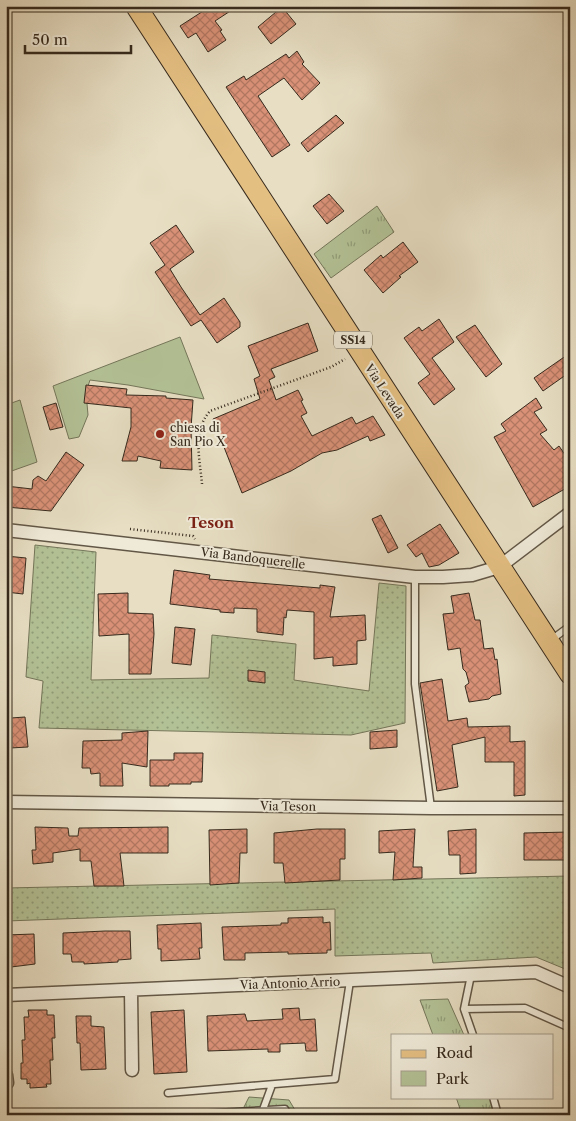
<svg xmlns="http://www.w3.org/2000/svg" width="576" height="1121" font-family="'Libre Caslon Text',serif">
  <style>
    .grass { fill: url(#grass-tufts); stroke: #74765a }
    .park { fill: #b3c296; stroke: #74765a }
    .garden { fill: url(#garden-dots); stroke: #74765a }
    .building { fill: url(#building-cross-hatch); stroke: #362a1d }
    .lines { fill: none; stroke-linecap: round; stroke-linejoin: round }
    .lane-casing { stroke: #625746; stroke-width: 9 }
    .street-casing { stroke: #625746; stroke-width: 15 }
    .primary-casing { stroke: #362a1d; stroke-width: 22 }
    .path { stroke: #362a1d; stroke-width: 2.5; stroke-dasharray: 1 2.5; stroke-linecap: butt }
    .lane { stroke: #efead8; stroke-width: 6 }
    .street { stroke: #efead8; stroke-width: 12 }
    .primary { stroke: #e4bf82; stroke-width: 20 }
    .poi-dot { fill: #8f2418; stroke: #efead8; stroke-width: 2 }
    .labels { text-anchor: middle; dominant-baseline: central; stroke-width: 4; stroke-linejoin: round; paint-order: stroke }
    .shield { fill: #efead8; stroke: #6e6455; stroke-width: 1 }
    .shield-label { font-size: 11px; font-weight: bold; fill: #362a1d }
    .street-label { font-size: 12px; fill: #362a1d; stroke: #efead8 }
    .poi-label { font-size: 12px; fill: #362a1d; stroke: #efead8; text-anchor: start }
    .quarter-label { font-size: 15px; font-weight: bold; fill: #7a1f14; stroke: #efead8 }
  </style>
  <defs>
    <pattern id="grass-tufts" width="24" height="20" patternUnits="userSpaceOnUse" patternTransform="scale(1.25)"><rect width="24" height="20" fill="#b3c296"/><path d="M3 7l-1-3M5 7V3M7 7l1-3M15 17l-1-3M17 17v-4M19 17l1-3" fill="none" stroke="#929e7a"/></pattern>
    <pattern id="garden-dots" width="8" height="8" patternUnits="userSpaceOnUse" patternTransform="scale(1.25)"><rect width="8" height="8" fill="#b3c296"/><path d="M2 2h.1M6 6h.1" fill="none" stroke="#929e7a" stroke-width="1.8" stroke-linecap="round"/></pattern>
    <pattern id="building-cross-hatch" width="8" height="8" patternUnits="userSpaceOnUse" patternTransform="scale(1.25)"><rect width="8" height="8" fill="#d99177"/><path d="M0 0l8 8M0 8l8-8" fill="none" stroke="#b17761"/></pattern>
  </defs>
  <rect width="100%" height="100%" fill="#e7dec3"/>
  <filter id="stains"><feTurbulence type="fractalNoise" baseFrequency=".004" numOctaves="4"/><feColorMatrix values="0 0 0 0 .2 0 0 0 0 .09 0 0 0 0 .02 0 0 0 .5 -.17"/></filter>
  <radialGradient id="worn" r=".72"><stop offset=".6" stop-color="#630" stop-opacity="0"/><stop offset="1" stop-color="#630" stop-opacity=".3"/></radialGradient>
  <!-- grass -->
  <path class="grass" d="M377,206L394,232L331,278L314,254Z
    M448,999L464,1035H433L420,1000Z
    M249,1097L289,1100L298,1115H240Z
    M456,1097H492L500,1115H462Z"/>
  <!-- park -->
  <path class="park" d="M180,337L204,399L128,385L90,380L86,392L88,415L79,437L69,439L53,386Z
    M20,400L37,462L6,473V405Z"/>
  <!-- garden -->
  <path class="garden" d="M35,545L96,552L91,680L209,678L212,635L296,644L294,680L369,691L379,583L406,586L405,723L351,735L39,728L43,681L26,677Z
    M570,876V971L536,957L433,963L431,953L335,956V909L6,921V888Z"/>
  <!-- building -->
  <path class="building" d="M211,6H238L215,21L222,30L220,31L226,40L208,52L196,33L188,38L180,26Z
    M282,7L296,24L271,44L258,27Z
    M297,51L304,62L302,64L320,83L302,100L284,78L258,96L290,145L272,157L226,87L244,76L246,80L286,54L289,58Z
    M336,115L344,123L308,152L301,143Z
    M329,194L344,211L327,224L313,206Z
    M176,225L194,252L170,269L181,287L200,315L224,298L240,322V327L217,343L201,320L191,326L155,272L165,265L150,243Z
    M403,242L418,262L399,276L401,277L383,293L364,270L381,255L383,258Z
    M439,319L454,342L432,358L455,389L434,405L418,383L430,374L404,338L419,327L422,331Z
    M308,323L318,351L271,369L275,377L269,380L276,400L298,390L303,400L301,401L307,413L301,416L312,436L352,417L356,424L373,416L385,435L370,441L368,436L337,450L322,453L291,471L242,493L213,419L260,399L254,379L260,376L248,346Z
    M475,325L502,364L486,377L456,337Z
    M570,353V372L543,391L534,378Z
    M86,385L127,389L126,395L166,396V398L193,400L191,428L192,470L160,468L161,461L138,456L137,461H122L131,427V408L84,403Z
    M536,398L542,408L534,412L547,430L540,434L554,450L559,446L570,462V486L533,507L494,437L506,431L501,424Z
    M56,403L63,427L50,430L43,407Z
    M66,452L84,465L51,511L6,507V486L32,489L33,480L38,476L46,481Z
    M381,515L398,548L388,553L372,519Z
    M440,524L459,553L439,565L429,567L422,553L416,557L407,545Z
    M6,556L26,558L23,594L6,592Z
    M174,570L210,575L209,579L320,588V585L335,587L330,617L365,615L366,640L357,641V664L333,666V657L314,659V612L287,610L286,618L284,617L283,635L257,632V609L234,608V613L220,612V610L170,604Z
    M128,593V613L153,614L154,634L151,674H129V634L99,636L98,594Z
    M469,593L475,620H480L484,649L493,648L495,660L497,659L501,694L492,696L489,699L469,702L465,686L469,683L466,672L463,669L460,648L448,650L443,614L454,613L451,596Z
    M175,627L195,629L191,665L172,663Z
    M248,670L265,672V683L248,681Z
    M442,679L448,721L467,718L468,727L510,726V742L525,741V795L514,796V762H485V737L452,745L458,787L437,791L420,683Z
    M25,717L28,747L10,748L11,718Z
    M397,730V747L370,749V732Z
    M148,731L147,767L122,763L123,786H100V773L91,774L90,768H82L83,741L122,740V733Z
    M174,753H203L202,782H191V784H169V786H150V760H174Z
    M35,827L68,828L69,836H78L79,828L168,827V853H120L124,886H94L91,861H80V849L53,853V862L33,864L32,850H36Z
    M247,829V853H240L239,883L210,885L209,830Z
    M317,829H345V859H340V880L285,883L283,863H274V833Z
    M415,829L413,867H422V878L393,880L395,852L379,853V831Z
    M476,829V873L460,874V855H449L448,831Z
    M570,832V860H524V833Z
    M323,917V923L330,922L331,950H327V953L288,954V952L245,953V960H224L222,927L281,925V923H288V918Z
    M201,923L202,948H199L200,959L161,961V949H158L157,925Z
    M105,931H130L131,959L118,960V962L84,964V962H72L71,954H63V933Z
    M34,934L35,964L11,967L10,962H6V935Z
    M299,1008L300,1020L315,1019L317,1051H306L305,1043L280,1044V1052H268V1049L208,1051L207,1016L245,1014L247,1021L283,1019L282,1009Z
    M28,1010H47V1015H54L55,1038H52L53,1060H50L51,1084H46L47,1087L30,1088V1083L27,1084V1079H21V1063H23L22,1040H25L24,1017H29Z
    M184,1010L187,1072L154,1074L151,1012Z
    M76,1016H91V1026L104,1027L106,1069L81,1070L80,1043H77Z"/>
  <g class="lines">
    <!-- lane casing -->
    <g class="lane-casing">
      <path id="lane" d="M415,577V684L431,808
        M551,640L570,626
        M471,975L464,1009L473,1035
        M464,1009L525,1008L570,1028
        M168,1093L335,1079L350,981
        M493,1097L498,1115
        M182,1115L285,1109L288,1115
        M261,1115L272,1085"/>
    </g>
    <!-- street casing -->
    <g class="street-casing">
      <path id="street" d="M6,530L415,577H443L472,575L499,567L570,513
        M6,802L431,808H570
        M131,990L132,1070
        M6,995L536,972L570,987
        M6,1075L7,1083"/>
    </g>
    <!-- primary casing -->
    <g class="primary-casing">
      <path id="primary" d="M136,6L570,674"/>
    </g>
    <!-- path -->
    <path class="path" d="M202,484C200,460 192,431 210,411L331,367L345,359
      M130,529L193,536L195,539"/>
    <!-- lane -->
    <use href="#lane" class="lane"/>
    <!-- street -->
    <use href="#street" class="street"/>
    <!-- primary -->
    <use href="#primary" class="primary"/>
  </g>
  <!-- markers -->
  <circle class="poi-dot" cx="160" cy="434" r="5"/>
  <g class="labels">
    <!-- shield labels -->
    <rect class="shield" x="334" y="331.5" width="38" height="17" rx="4"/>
    <g class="shield-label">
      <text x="353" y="340">SS14</text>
    </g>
    <!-- street labels -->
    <g class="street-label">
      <text transform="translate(385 391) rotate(57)">Via Levada</text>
      <text transform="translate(253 558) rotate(7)">Via Bandoquerelle</text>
      <text transform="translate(288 806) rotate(1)">Via Teson</text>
      <text transform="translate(290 983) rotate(-2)">Via Antonio Arrio</text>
    </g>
    <!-- poi labels -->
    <g class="poi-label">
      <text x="170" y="427">chiesa di<tspan x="170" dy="14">San Pio X</tspan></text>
    </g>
    <!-- quarter labels -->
    <g class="quarter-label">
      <text x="211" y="522">Teson</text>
    </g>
  </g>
  <!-- margin -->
  <rect width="576" height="1121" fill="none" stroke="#e7dec3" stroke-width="25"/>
  <rect x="8" y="8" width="561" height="1106" fill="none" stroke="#362a1d" stroke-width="2.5"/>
  <rect x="12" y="12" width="551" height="1096" fill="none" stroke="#362a1d"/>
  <!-- legend -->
  <rect x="391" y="1034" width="162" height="65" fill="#efead8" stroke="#a59d8d"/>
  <rect x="401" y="1050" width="25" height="8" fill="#e4bf82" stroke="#a59d8d"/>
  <text x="436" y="1058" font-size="15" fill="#362a1d">Road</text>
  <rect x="401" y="1071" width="25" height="15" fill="#b3c296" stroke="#a59d8d"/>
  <text x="436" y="1084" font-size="15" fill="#362a1d">Park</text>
  <!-- scale -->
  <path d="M25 45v8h106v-8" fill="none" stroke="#362a1d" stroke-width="2.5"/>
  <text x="32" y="45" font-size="15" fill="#362a1d" stroke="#efead8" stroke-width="4" paint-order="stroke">50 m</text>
  <rect width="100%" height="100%" filter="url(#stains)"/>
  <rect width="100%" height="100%" fill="url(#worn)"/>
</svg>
